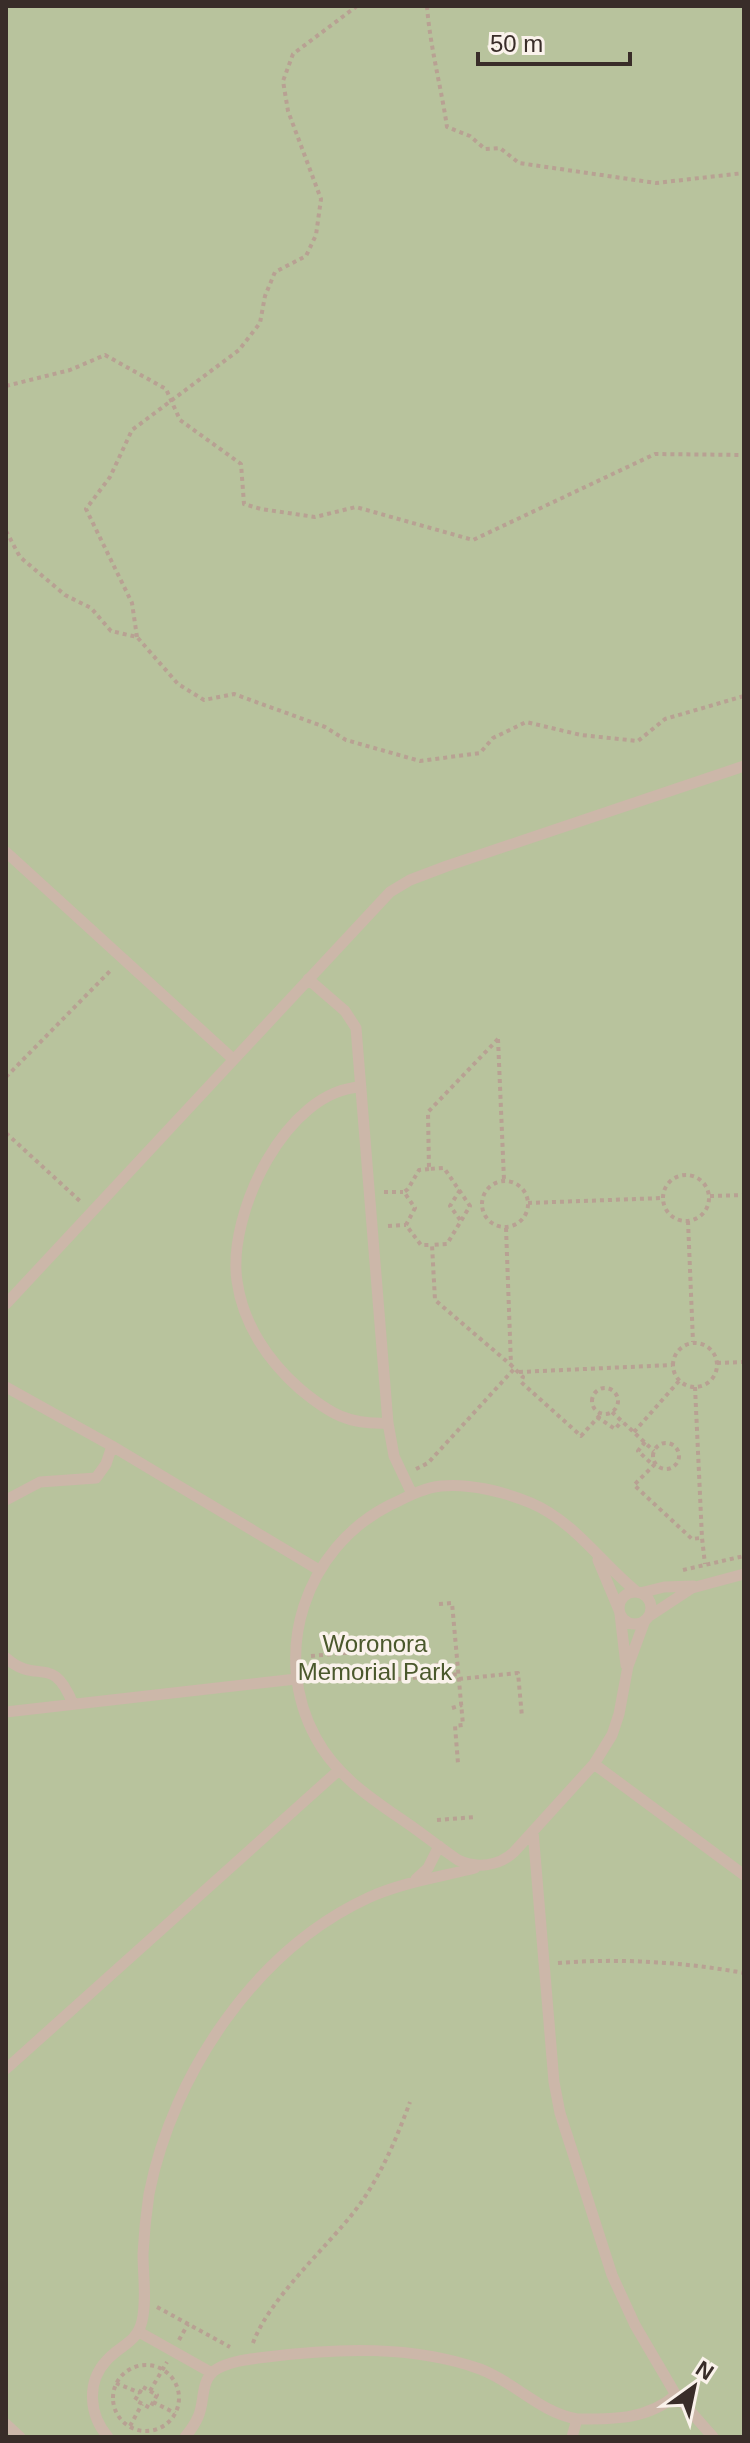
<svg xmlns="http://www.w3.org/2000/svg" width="750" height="2443" font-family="Helvetica,sans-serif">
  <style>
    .green { fill: #b8c39d }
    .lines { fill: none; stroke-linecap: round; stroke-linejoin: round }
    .path { stroke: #b8a193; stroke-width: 4; stroke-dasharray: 4 4; stroke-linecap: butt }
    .lane { stroke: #ccb7a9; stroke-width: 11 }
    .labels { text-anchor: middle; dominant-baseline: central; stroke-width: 7; stroke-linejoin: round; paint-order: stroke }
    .park-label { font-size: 24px; fill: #4a582c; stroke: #faf2eb }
  </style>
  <rect width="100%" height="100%" fill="#f3e8de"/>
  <!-- green -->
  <path class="green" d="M6,6H744V2437H6Z"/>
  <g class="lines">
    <!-- path -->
    <path class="path" d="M427,6C430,47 441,86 447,127L470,136L485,149L500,148L519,163L656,183L744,173
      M6,386L70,370L105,355L166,389L180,420L241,464L244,504L261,509L315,517L356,507L473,540L655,454L744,455
      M6,531L20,557L65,595L91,608L111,631L137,637L178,684L204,700L234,694L325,727L346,740L420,761L480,753L493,738L526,722L581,735L638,741L665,719L744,696
      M137,637L132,603L86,509L110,477L132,430L239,350L260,323L265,296L275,272L306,256L316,235L321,199L288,111L283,81L293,54L357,6
      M498,1039L428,1112L429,1169L444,1168L470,1206L447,1244L432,1245L435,1300L511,1365
      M498,1039L504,1180
      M6,1077L112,969
      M6,1133L81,1202
      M429,1169L419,1170L408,1189L404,1192L415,1208L406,1225L421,1245H432
      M663 1198a23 23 0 1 1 46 0a23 23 0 1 1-46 0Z
      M482 1204a23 23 0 1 1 46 0a23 23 0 1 1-46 0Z
      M460,1190L450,1206L461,1221
      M384,1192H403
      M710,1196L744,1195
      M528,1203L663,1198
      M688,1221L693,1342
      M388,1226L406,1225
      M506,1228L511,1365L523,1377L521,1382L581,1436L601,1414
      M673 1365a22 22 0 1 1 44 0a22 22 0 1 1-44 0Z
      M717,1363L744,1362
      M519,1372L672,1365
      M695,1387L702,1538L705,1564
      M592 1401a13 13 0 1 1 26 0a13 13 0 1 1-26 0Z
      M612,1412L654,1451
      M597,1417L615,1429L622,1421
      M634,1432L679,1381
      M645,1442L638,1451L653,1465
      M653 1456a13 13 0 1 1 26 0a13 13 0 1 1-26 0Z
      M655,1464L634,1485L692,1539L700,1538
      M416,1469L428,1463L514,1369
      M683,1570L744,1556
      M439,1604L452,1603L463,1725L455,1726L458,1763
      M311,1656L376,1650
      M436,1663L438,1676
      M384,1668L385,1680L459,1674
      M459,1679L518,1673L522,1717
      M452,1708L462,1705
      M437,1820L476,1817
      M558,1963C620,1958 683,1962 744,1973
      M157,2307L230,2347
      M179,2340L188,2324
      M253,2343C269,2299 325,2249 354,2212C379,2180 396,2140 410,2102
      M113 2398a33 33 0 1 1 66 0a33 33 0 1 1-66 0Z
      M116,2383L140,2393
      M143,2387L157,2395L150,2408L135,2400Z
      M150,2391L167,2362
      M153,2402L175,2413
      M130,2426L142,2404"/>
    <!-- lane -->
    <path class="lane" d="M6,852L233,1059
      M308,979L345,1011L356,1028L388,1423L394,1456L412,1494
      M361,1087C286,1090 227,1214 237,1281C243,1324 268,1361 300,1389C330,1414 349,1425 388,1423
      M6,1304L390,892L410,880L447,866L744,766
      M6,1387L112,1446
      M6,1500L40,1482L96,1478L106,1464L112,1446L319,1570
      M598,1560L619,1610
      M637,1592C600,1562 575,1522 531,1503C505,1492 469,1483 441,1486C423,1488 407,1497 390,1505C305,1548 270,1654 316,1738C338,1779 377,1802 414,1828C428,1838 443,1850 458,1860C477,1869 499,1866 514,1852L594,1764L612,1735L619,1714L628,1666L645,1620
      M619 1608a16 16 0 1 1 32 0a16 16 0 1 1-32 0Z
      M640,1593L664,1587L693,1586
      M620,1614L626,1665
      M648,1617L692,1588L744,1574
      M6,1658C38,1686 52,1652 73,1704
      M6,1712L296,1679
      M594,1764L744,1875
      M533,1831L554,2082L560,2113L612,2275L635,2325L676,2395L713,2437
      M416,1879L428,1868L439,1846
      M6,2069L339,1770
      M139,2332L212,2373
      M577,2419C613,2419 647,2420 676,2395
      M6,2424L20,2437
      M108,2437C89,2415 86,2382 107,2360C120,2345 137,2343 142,2321C147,2299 143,2276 143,2254C144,2234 146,2214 149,2194C173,2073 256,1949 370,1897C404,1882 440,1877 475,1868
      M185,2437C190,2431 195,2424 198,2417C205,2403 200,2382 214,2371C227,2361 251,2359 267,2357C336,2348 413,2345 480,2369C515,2382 539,2412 577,2419L572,2437"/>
  </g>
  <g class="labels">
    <!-- park labels -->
    <g class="park-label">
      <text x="375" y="1643">Woronora<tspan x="375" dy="28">Memorial Park</tspan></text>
    </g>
  </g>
  <!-- border -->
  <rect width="750" height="2443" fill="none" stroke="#392d29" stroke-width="16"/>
  <!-- north arrow -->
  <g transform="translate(694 2387) rotate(33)" stroke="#faf2eb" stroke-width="6" paint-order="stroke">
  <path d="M0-6L14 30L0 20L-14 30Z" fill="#392d29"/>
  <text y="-12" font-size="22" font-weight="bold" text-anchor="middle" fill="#392d29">N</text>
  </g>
  <!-- scale -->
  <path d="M478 52v12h152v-12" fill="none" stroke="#392d29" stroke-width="4"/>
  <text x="490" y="52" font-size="24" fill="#392d29" stroke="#faf2eb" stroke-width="6" paint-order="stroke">50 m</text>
</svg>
